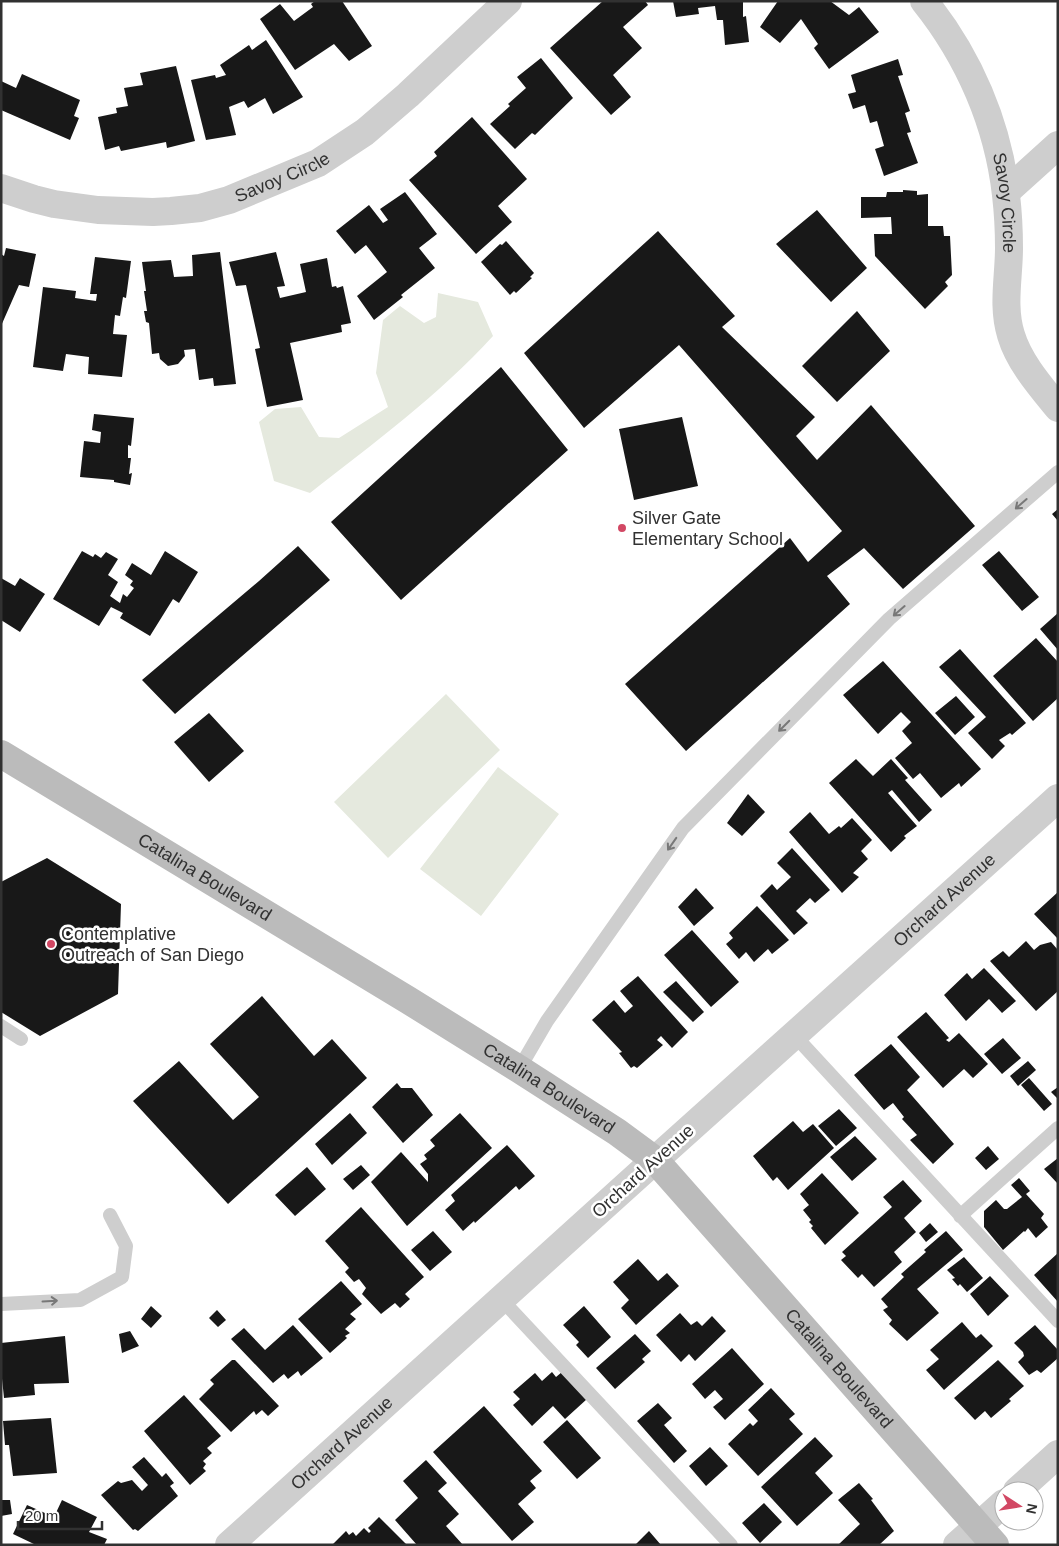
<svg xmlns="http://www.w3.org/2000/svg" width="1059" height="1546" font-family="Helvetica,sans-serif">
  <style>
    .green { fill: #e5e9de }
    .building { fill: #181818 }
    .lines { fill: none; stroke-linecap: round; stroke-linejoin: round }
    .service { stroke: #cecece; stroke-width: 14 }
    .minor { stroke: #cecece; stroke-width: 28 }
    .tertiary { stroke: #cecece; stroke-width: 28 }
    .secondary { stroke: #bbb; stroke-width: 28 }
    .oneway { stroke: #787878 }
    .poi-dot { fill: #d24864; stroke: #fff; stroke-width: 2 }
    .labels { text-anchor: middle; dominant-baseline: central; stroke-width: 5; stroke-linejoin: round; paint-order: stroke }
    .street-label { font-size: 18px; fill: #313131; stroke: #fff }
    .poi-label { font-size: 18px; fill: #313131; stroke: #fff; text-anchor: start }
  </style>
  <rect width="100%" height="100%" fill="#fff"/>
  <!-- green -->
  <path class="green" d="M438,293L478,302L493,336C439,395 373,444 310,493L274,481L259,422L275,409L301,407L319,437L339,438L388,407L376,373L383,320L400,306L424,323L436,317Z
    M446,694L500,750L388,858L334,802Z
    M498,767L559,814L481,916L420,869Z"/>
  <!-- building -->
  <path class="building" d="M315,1H342L372,46L349,61L334,44L295,70L260,19L280,4L294,21L313,7L311,4Z
    M603,1H645L648,5L623,27L642,48L613,75L631,97L611,115L550,48Z
    M673,1H743V17L746,16L749,42L725,45L723,20H717L715,6L698,8L699,14L676,17Z
    M778,1H830L849,15L859,7L879,32L829,69L814,48L818,44L801,19L780,43L760,27Z
    M266,40L303,97L273,114L265,98L248,108L244,101L229,107L236,135L206,140L191,80L215,75L216,78L226,75L220,65L249,45L252,50Z
    M541,58L573,98L535,135L532,133L515,149L490,124L510,106L508,104L526,88L517,77Z
    M898,59L903,75L898,76L910,111L905,113L911,132L907,133L918,163L884,176L875,149L884,146L877,121L870,123L865,105L853,109L848,94L856,92L851,75Z
    M176,66L195,141L167,148L166,142L121,151L119,146L105,150L98,117L117,113L116,108L128,106L124,88L143,85L140,73Z
    M22,74L80,100L74,116L79,118L70,140L1,110V81L16,88Z
    M472,117L527,179L498,206L512,222L476,254L409,180L437,156L434,152Z
    M903,190L917,191V195L928,194V226H943L944,236H950L952,275L945,282L948,286L925,309L875,256L874,234H892L891,217L861,218V197H886L887,192H903Z
    M405,192L437,234L419,248L435,268L401,295L403,297L374,320L357,296L387,272L366,245L355,254L336,231L369,205L383,223L388,220L380,209Z
    M817,210L867,268L831,302L776,244Z
    M658,231L735,316L722,327L815,417L796,436L817,460L871,405L975,526L903,589L864,548L827,576L850,604L686,751L625,684L790,538L808,562L842,531L679,345L584,428L524,353Z
    M506,241L534,273L530,277L532,278L516,293L514,291L510,295L481,262L500,244L502,245Z
    M6,248L36,254L29,287L19,285L1,326V254L4,256Z
    M220,252L236,384L214,386L213,378L199,380L195,349L184,350L185,356L178,364L168,366L160,359L159,353L152,354L149,323L146,322L144,311H147L144,291H146L142,262L171,260L174,277L193,276L192,255Z
    M276,252L285,286L277,287L280,298L306,292L300,264L327,258L332,287L336,286L337,288L343,286L351,323L341,325L342,332L290,343L303,400L267,407L255,349L260,348L246,285L236,286L229,262Z
    M95,257L131,261L126,298L123,297L120,316L115,315L113,334L127,335L122,377L88,374L89,357L66,354L63,371L33,367L43,287L76,291L75,298L96,301L97,294H90Z
    M857,311L890,351L837,402L802,366Z
    M501,367L568,450L401,600L331,522Z
    M94,414L134,418L131,446L128,445V458H131L129,474L132,473L130,485L114,482V480L80,477L84,441L100,443L101,432L92,430Z
    M682,417L698,486L634,500L619,429Z
    M1058,509V521L1052,514Z
    M298,546L330,580L175,714L142,680L259,581Z
    M82,551L93,557L95,554L101,558L106,552L118,559L108,575L118,582L110,596L120,603L123,594L127,597L134,588L130,585L133,581L125,575L132,563L151,575L165,551L198,572L179,603L173,599L150,636L120,618L123,613L111,607L99,626L53,599Z
    M999,551L1039,597L1022,611L982,565Z
    M1,578L15,586L20,578L45,594L20,632L1,620Z
    M1058,613V650L1040,629Z
    M1036,638L1058,662V698L1033,721L993,676Z
    M960,649L1026,723L1012,735L1010,733L999,740L1005,746L992,759L968,733L986,717L939,667Z
    M883,661L981,769L961,787L959,783L941,798L920,773L913,779L895,758L912,743L902,731L911,722L901,712L878,734L843,695Z
    M956,696L975,717L955,735L935,713Z
    M209,713L244,751L209,782L174,742Z
    M856,759L873,776L891,759L908,778L905,780L932,810L919,822L892,790L888,793L917,826L904,836L906,838L891,852L829,783Z
    M748,794L765,812L742,836L727,823Z
    M810,812L829,834L839,826L841,828L852,818L872,840L861,851L868,859L853,873L859,877L842,893L789,832Z
    M792,848L830,890L815,903L810,898L796,911L808,923L794,935L760,896L772,884L777,890L791,877L777,863Z
    M47,858L121,904L118,994L40,1036L1,1012V882Z
    M696,888L714,908L694,926L678,907Z
    M1058,892V939L1034,914Z
    M757,906L789,940L772,954L768,949L754,962L746,952L739,959L726,944L733,938L729,933Z
    M692,930L739,982L711,1007L664,955Z
    M1026,941L1034,950L1040,945L1051,942L1058,950V991L1036,1011L990,961L1003,951L1009,957Z
    M984,968L1016,1001L1002,1013L989,999L966,1021L944,995L967,973L972,979Z
    M638,976L688,1032L672,1048L661,1036L657,1040L663,1045L637,1068L634,1066L631,1068L619,1053L622,1052L592,1020L614,1000L625,1013L633,1006L620,991Z
    M676,981L704,1012L693,1022L663,992Z
    M262,996L314,1056L332,1039L367,1078L228,1204L133,1101L179,1061L233,1120L259,1097L210,1044Z
    M926,1012L949,1038L946,1040L949,1042L959,1033L988,1064L973,1078L964,1069L943,1088L897,1037Z
    M1003,1038L1021,1058L1002,1074L984,1054Z
    M891,1044L920,1077L907,1090L954,1144L933,1164L910,1140L917,1135L902,1119L904,1117L893,1103L884,1110L854,1075Z
    M1028,1061L1036,1070L1018,1086L1010,1076Z
    M1029,1078L1052,1104L1044,1111L1021,1085Z
    M397,1083L401,1088H412L433,1115L403,1143L372,1107Z
    M1058,1087V1099L1051,1092Z
    M839,1109L857,1128L836,1146L818,1126Z
    M350,1113L367,1133L332,1165L315,1144Z
    M460,1113L492,1148L407,1226L371,1182L401,1152L428,1182V1174L420,1164L427,1159L424,1155L435,1146L430,1140Z
    M793,1121L803,1132L813,1124L834,1148L788,1190L777,1177L773,1181L753,1156Z
    M855,1136L877,1159L852,1181L830,1157Z
    M507,1145L535,1176L519,1190L516,1186L475,1223L474,1221L463,1231L445,1210L455,1201L451,1195Z
    M988,1146L999,1159L986,1170L975,1158Z
    M1058,1158V1184L1044,1169Z
    M361,1165L370,1175L353,1190L343,1179Z
    M307,1167L326,1189L295,1216L275,1195Z
    M822,1173L859,1213L825,1245L811,1228L813,1226L809,1222L811,1220L803,1210L809,1205L800,1194Z
    M1019,1178L1030,1191L1026,1194L1044,1214L1041,1218L1048,1227L1036,1238L1028,1228L1025,1232L1024,1231L1003,1250L984,1227V1211L996,1200L1004,1209H1007L1022,1197L1011,1185Z
    M903,1180L922,1201L904,1218L916,1232L894,1252L902,1262L874,1287L862,1274L858,1278L841,1260L846,1256L842,1252L892,1207L883,1197Z
    M361,1207L424,1277L405,1294L410,1299L400,1308L395,1303L381,1314L362,1294L366,1288L359,1279L354,1282L345,1272L349,1268L325,1241Z
    M930,1223L938,1232L926,1242L919,1233Z
    M433,1231L452,1252L430,1271L411,1250Z
    M946,1231L963,1250L917,1289L939,1313L907,1341L889,1324L892,1320L883,1310L888,1307L881,1299L904,1277L901,1274L926,1252L924,1250Z
    M1058,1253V1302L1034,1275Z
    M964,1257L983,1278L967,1292L960,1284L958,1286L952,1279L955,1278L947,1270Z
    M638,1259L658,1281L667,1273L679,1286L636,1325L621,1308L629,1300L613,1282Z
    M990,1276L1009,1296L988,1316L970,1294Z
    M341,1281L362,1304L350,1314L356,1319L345,1329L350,1333L345,1336L347,1338L330,1353L298,1319Z
    M151,1306L162,1316L151,1328L141,1319Z
    M584,1306L611,1337L588,1358L576,1345L579,1342L563,1325Z
    M217,1310L226,1320L218,1327L209,1318Z
    M680,1313L691,1325L697,1321L702,1326L712,1316L726,1331L695,1361L689,1354L681,1362L656,1335Z
    M962,1322L976,1338L981,1334L993,1346L944,1390L926,1370L939,1359L930,1350Z
    M293,1325L323,1358L301,1376L298,1371L288,1379L284,1374L273,1383L231,1339L244,1328L265,1350Z
    M1035,1325L1058,1350V1358L1041,1373L1037,1370L1029,1375L1018,1362L1024,1356L1023,1352L1014,1343Z
    M130,1331L139,1346L122,1353L119,1334Z
    M635,1334L651,1351L642,1359L645,1362L615,1389L596,1368Z
    M65,1336L69,1383L34,1384L35,1395L4,1398L1,1369V1343Z
    M732,1348L764,1384L725,1420L713,1407L723,1399L715,1390L705,1399L692,1384Z
    M232,1360H235L279,1406L268,1416L262,1410L256,1415L254,1411L231,1432L199,1399L214,1384L210,1380Z
    M998,1360L1024,1386L1009,1399L1011,1401L991,1418L985,1411L975,1420L954,1398Z
    M552,1372L556,1377L562,1372L587,1399L565,1419L553,1406L532,1426L513,1405L520,1399L513,1392L535,1373L542,1381Z
    M771,1388L795,1414L789,1419L803,1434L758,1476L728,1444L750,1423L753,1426L758,1421L748,1410Z
    M184,1395L221,1436L207,1448L212,1453L203,1461L206,1464L203,1468L206,1471L190,1485L144,1431Z
    M658,1403L672,1418L664,1425L687,1451L674,1463L637,1421Z
    M484,1406L542,1471L530,1481L536,1488L518,1504L534,1522L512,1541L433,1452Z
    M51,1418L57,1473L13,1476L9,1445H5L3,1421Z
    M567,1420L601,1458L577,1479L543,1442Z
    M815,1437L833,1456L815,1473L833,1493L797,1526L761,1487Z
    M710,1447L728,1466L706,1486L689,1466Z
    M144,1457L162,1477L166,1473L174,1483L170,1486L178,1496L138,1531L135,1529L133,1530L101,1495L118,1481L121,1483L132,1480L142,1491L148,1485L132,1467Z
    M426,1460L447,1483L438,1491L459,1514L446,1526L463,1545H417L395,1520L418,1498L403,1481Z
    M859,1483L873,1499L871,1500L894,1531L879,1545H838L860,1524L838,1500Z
    M1,1500H10L12,1514L1,1516Z
    M62,1500L97,1517L89,1532L107,1539L104,1545H36L13,1534L27,1505L54,1517Z
    M764,1503L782,1522L760,1543L742,1523Z
    M379,1517L407,1545H332L346,1531L349,1535L353,1532L356,1536L364,1528L369,1533L371,1531L368,1528Z
    M649,1531L661,1545H635Z"/>
  <g class="lines">
    <!-- service -->
    <path class="service" d="M1,1026L21,1039
      M795,1036L1058,1321
      M519,1069L547,1021L683,828L889,619L1058,472
      M960,1216L1058,1128
      M502,1300L731,1545
      M1,1304L80,1300L122,1277L126,1246L110,1215"/>
    <!-- minor -->
    <g class="minor">
      <path id="s1" d="M924,1C969,57 998,124 1006,195C1008,212 1009,230 1009,248C1009,277 1002,306 1011,335C1019,362 1040,386 1058,408"/>
      <path id="s2" d="M1,188L34,199L54,204L98,210L153,212L171,211L200,208L229,200L318,163L365,132L408,95L508,1"/>
      <path d="M1006,192L1058,145"/>
      <path d="M1017,1491L1058,1454"/>
      <path id="s3" d="M229,1545L655,1160"/>
      <path d="M957,1545L1004,1503"/>
    </g>
    <!-- tertiary -->
    <path class="tertiary" id="s4" d="M655,1160L1058,798"/>
    <!-- secondary -->
    <path class="secondary" id="s5" d="M1,754L408,1000L519,1069L617,1132L655,1160L995,1545"/>
  </g>
  <!-- one-way arrows -->
  <defs><path id="oneway-shaft" d="M-6 0H5M1.5-3L5.5 0L1.5 3" fill="none" stroke-width="1.6" stroke-linecap="round" stroke-linejoin="round" transform="scale(1.25)"/></defs>
  <g class="oneway">
    <use href="#oneway-shaft" transform="translate(1021 504) rotate(139)"/>
    <use href="#oneway-shaft" transform="translate(899 611) rotate(139)"/>
    <use href="#oneway-shaft" transform="translate(784 726) rotate(135)"/>
    <use href="#oneway-shaft" transform="translate(672 844) rotate(125)"/>
    <use href="#oneway-shaft" transform="translate(50 1301) rotate(-3)"/>
  </g>
  <!-- markers -->
  <g class="poi-dot">
    <circle cx="622" cy="528" r="5"/>
    <circle cx="51" cy="944" r="5"/>
  </g>
  <g class="labels">
    <!-- street labels -->
    <g class="street-label">
      <text stroke="none"><textPath href="#s2" startOffset="290">Savoy Circle</textPath></text>
      <text stroke="none"><textPath href="#s1" startOffset="221">Savoy Circle</textPath></text>
      <text stroke="none"><textPath href="#s5" startOffset="238">Catalina Boulevard</textPath></text>
      <text stroke="none"><textPath href="#s4" startOffset="389">Orchard Avenue</textPath></text>
      <text stroke="none"><textPath href="#s5" startOffset="642">Catalina Boulevard</textPath></text>
      <text transform="translate(643 1171) rotate(-42)">Orchard Avenue</text>
      <text stroke="none"><textPath href="#s5" startOffset="1048">Catalina Boulevard</textPath></text>
      <text stroke="none"><textPath href="#s3" startOffset="152">Orchard Avenue</textPath></text>
    </g>
    <!-- poi labels -->
    <g class="poi-label">
      <text x="632" y="518">Silver Gate<tspan x="632" dy="21">Elementary School</tspan></text>
      <text x="61" y="934">Contemplative<tspan x="61" dy="21">Outreach of San Diego</tspan></text>
    </g>
  </g>
  <!-- border -->
  <rect width="1059" height="1546" fill="none" stroke="#313131" stroke-width="5"/>
  <!-- north arrow -->
  <g transform="translate(1019 1506) rotate(102)"><circle r="24" fill="#ffffff" stroke="#adadad"/>
  <path d="M0-4L9 19L0 12L-9 19Z" fill="#d24864"/>
  <text y="-8" font-size="14" font-weight="bold" text-anchor="middle" fill="#313131">N</text>
  </g>
  <!-- scale -->
  <path d="M18 1521v8h84v-8" fill="none" stroke="#313131" stroke-width="2.5"/>
  <text x="25" y="1521" font-size="15" fill="#313131" stroke="#ffffff" stroke-width="4" paint-order="stroke">20 m</text>
</svg>
